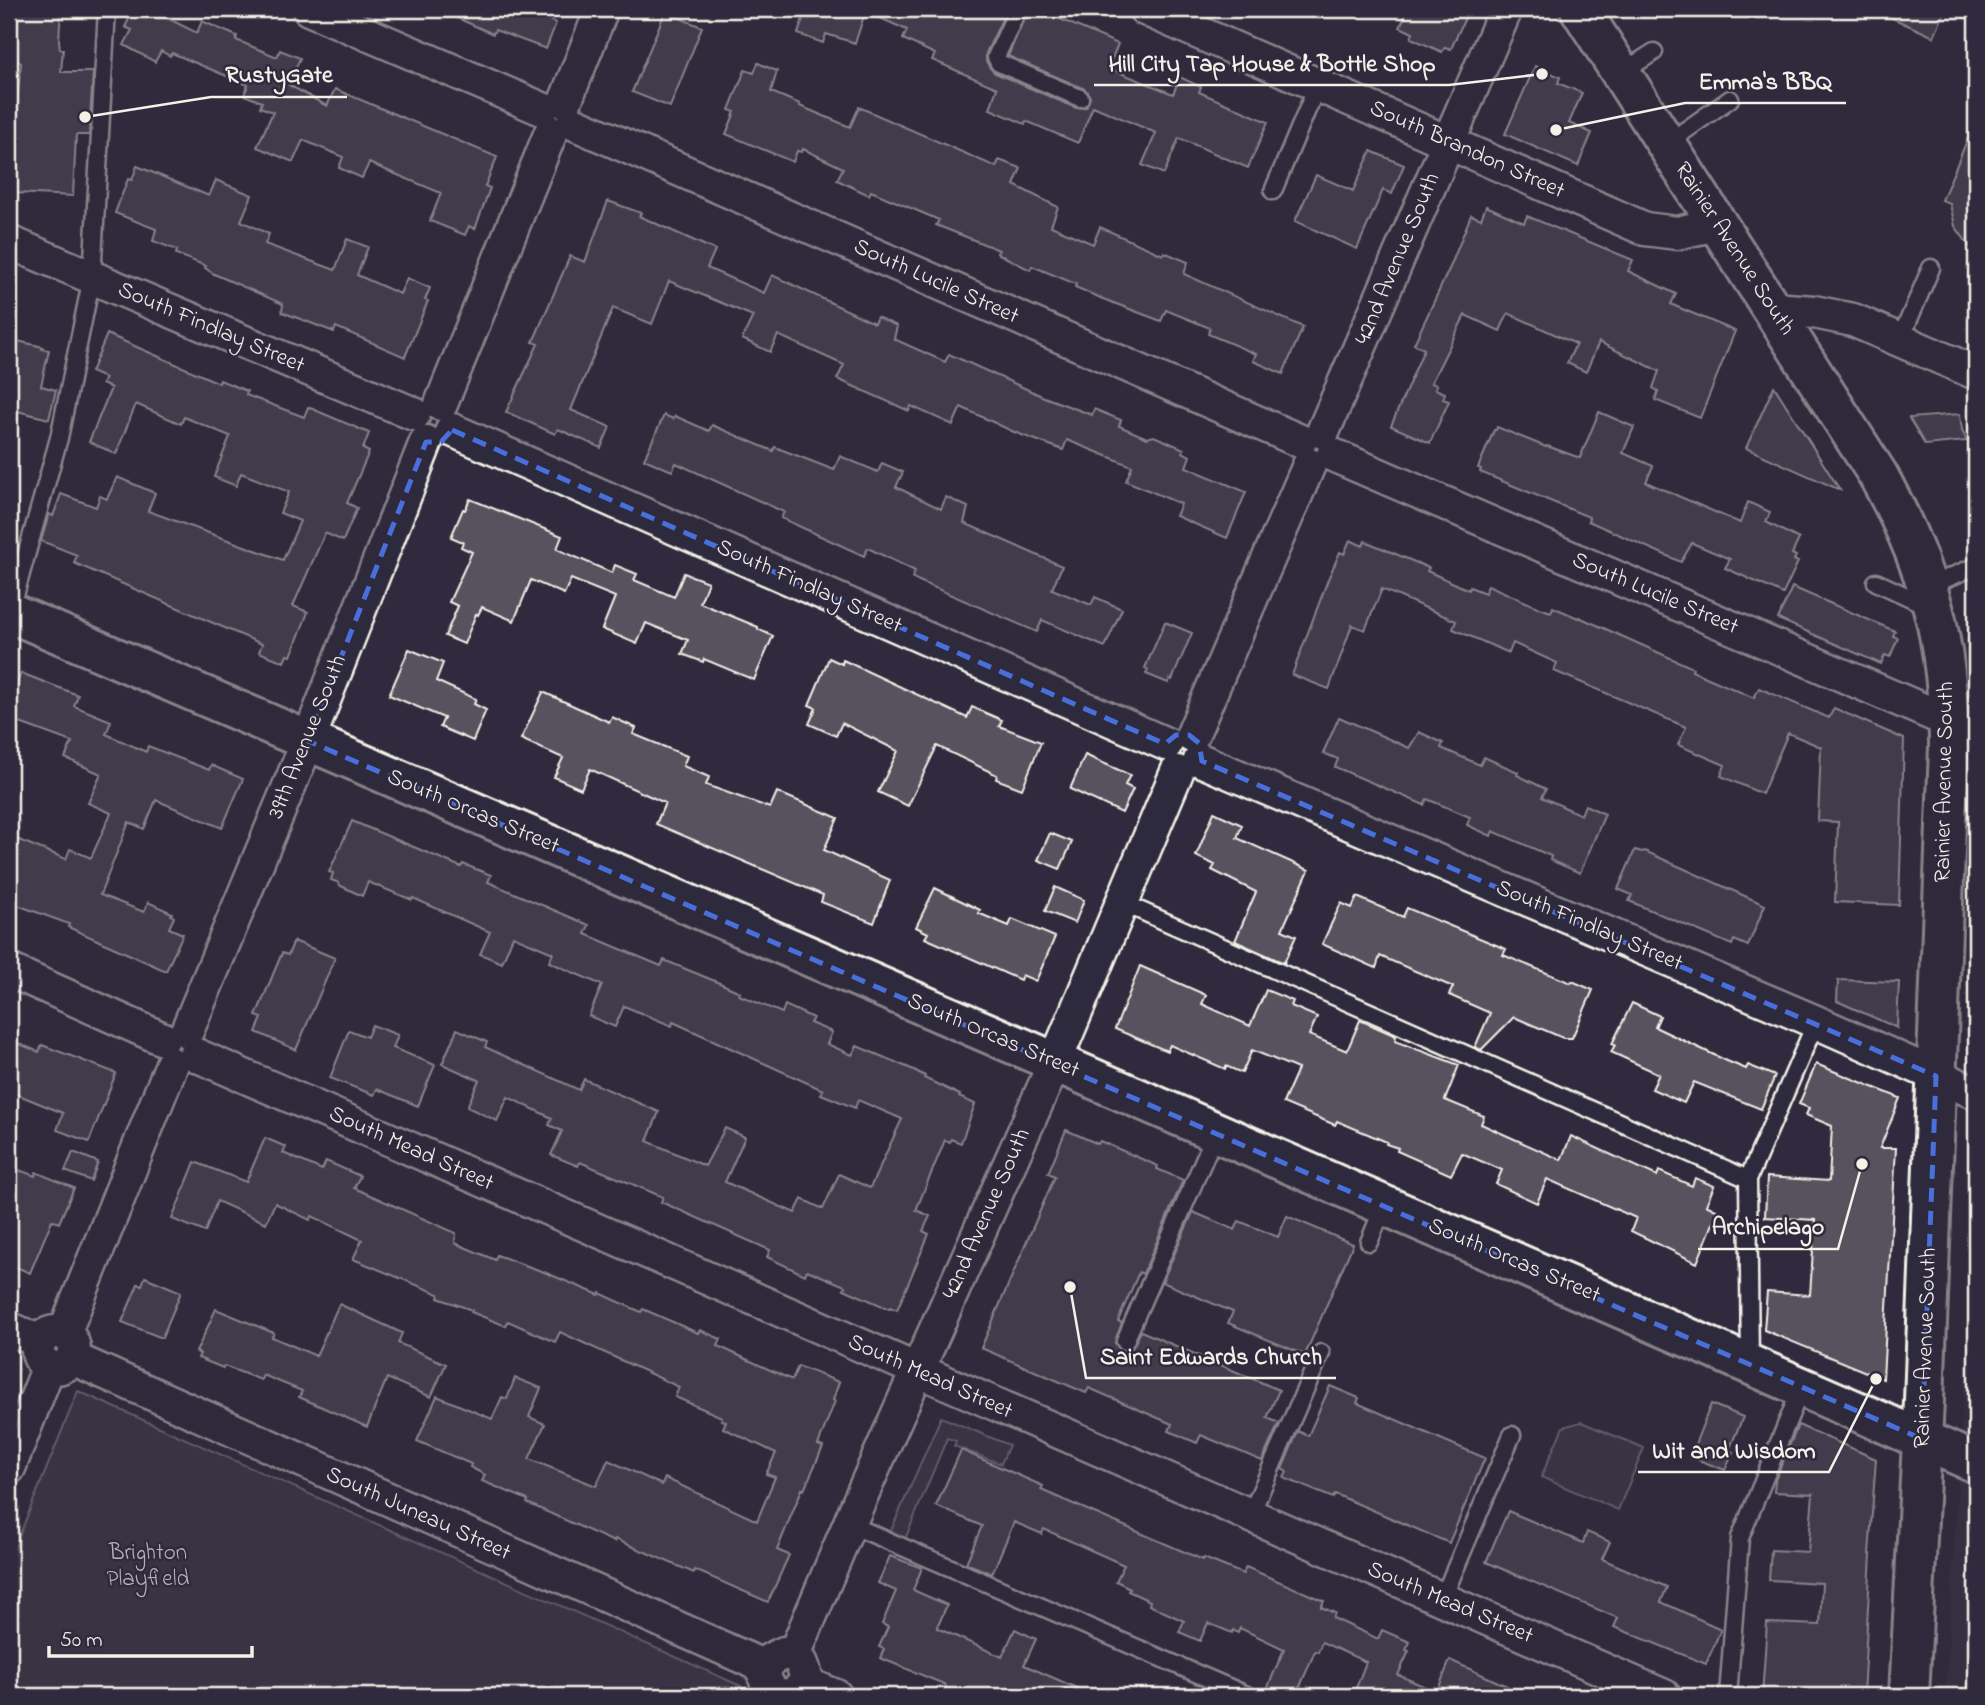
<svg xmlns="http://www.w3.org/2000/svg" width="1985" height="1705" font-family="'Indie Flower',sans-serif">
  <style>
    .built { fill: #3b3647 }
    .green { fill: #454050; stroke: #9c989c; stroke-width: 2 }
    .building { fill: #56525f; stroke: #f4f1e8; stroke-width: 2 }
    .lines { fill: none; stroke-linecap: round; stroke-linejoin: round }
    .lane-casing { stroke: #f4f1e8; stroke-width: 21 }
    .street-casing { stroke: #f4f1e8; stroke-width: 37 }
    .secondary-casing { stroke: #f4f1e8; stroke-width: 44 }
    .primary-casing { stroke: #f4f1e8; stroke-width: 44 }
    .lane { stroke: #2f2a3d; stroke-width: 16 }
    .street { stroke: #2f2a3d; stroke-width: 32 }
    .secondary { stroke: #2f2a3d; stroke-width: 38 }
    .primary { stroke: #2f2a3d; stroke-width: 38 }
    .marked { fill: none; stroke: #486fdb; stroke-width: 5; stroke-dasharray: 14 9; stroke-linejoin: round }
    .labels { text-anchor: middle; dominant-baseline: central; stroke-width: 5; stroke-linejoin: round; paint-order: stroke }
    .street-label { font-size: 23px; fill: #f4f1e8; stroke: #2f2a3d }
    .park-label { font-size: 23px; fill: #b7b3b3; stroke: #2f2a3d }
    .leader { fill: none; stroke: #f4f1e8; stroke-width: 2.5 }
    .callout-dot { fill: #f4f1e8; stroke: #2f2a3d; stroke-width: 2.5 }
    .callout-label { font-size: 24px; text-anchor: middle; font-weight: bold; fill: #f4f1e8; stroke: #2f2a3d; stroke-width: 5; stroke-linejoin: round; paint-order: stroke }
  </style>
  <rect width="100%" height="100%" fill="#2f2a3d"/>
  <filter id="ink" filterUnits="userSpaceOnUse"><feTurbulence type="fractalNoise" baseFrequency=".0143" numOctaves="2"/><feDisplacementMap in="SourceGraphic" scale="14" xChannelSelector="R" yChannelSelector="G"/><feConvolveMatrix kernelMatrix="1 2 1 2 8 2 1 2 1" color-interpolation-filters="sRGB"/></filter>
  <g filter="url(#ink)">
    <!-- built -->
    <path class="built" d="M1976,1185V1696H1945Z"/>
    <!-- green -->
    <path class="green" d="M78,1391L741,1686L737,1696H9V1561Z
      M941,1417L1009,1445L1001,1464L954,1446L956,1441L947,1438L904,1542L889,1535Z
      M1581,1422L1644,1448L1618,1510L1541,1477L1563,1427Z"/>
    <!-- building -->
    <path class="building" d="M14,9H61L59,40L60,49H63L61,72H93L89,135H76L73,196L16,193L19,131H17V101L21,63L11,57Z
      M134,9H149L197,33L202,21L237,36L236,40L277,57L280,50L300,58L289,85L327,106L335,89L497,157L485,186L490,188L475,229L469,226L465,235L430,221L441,193L369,163L362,178L339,168L343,157L303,140L293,162L257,147L273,112L260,107L262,102L244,95L248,85L172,53L170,56L161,51L155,62L124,45L132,30L125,27Z
      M437,9H556L551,21L556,23L546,49L495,30L493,34Z
      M806,9H852L865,13L855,43L826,34L823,43L798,34Z
      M860,9H1007L986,53V61L990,68L995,73L1076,108L1086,107L1090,97L1085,89L1008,56L1028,9H1037L1118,44L1108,68L1173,94L1180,77L1201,87L1199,92L1268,122L1248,168L1179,138L1164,174L1142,165L1156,133L1093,106L1078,143L1026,121L1025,124L990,109L997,88L932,60L935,54L903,39L907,30Z
      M1408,9H1469L1451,49L1445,47L1442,52L1411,38L1413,33L1400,27Z
      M1872,9H1946L1934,37Z
      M665,12L702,27L670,107L632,92Z
      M758,63L777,71L771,92L800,104V106L850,127L859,107L996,167L999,160L1021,168L1014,185L1058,207L1051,226L1093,244L1100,227L1163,255L1164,252L1188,262L1184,274L1303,327L1283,374L1253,361L1256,354L1208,334L1210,328L1166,310L1161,321L1103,299L1075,287L1076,284L1032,266L1030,270L997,253L999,250L936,225L939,220L871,191L869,195L837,180L843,168L803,149L802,152L797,151L793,162L726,134L735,112L729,110L745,70L754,73Z
      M1535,66L1560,77L1558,83L1582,93L1569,123L1592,133L1578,166L1505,134Z
      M1976,119V255L1955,226L1950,204L1942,200Z
      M1371,151L1404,165L1392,194L1383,190L1357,249L1295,221L1316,175L1353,191Z
      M137,166L209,196L216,180L252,195L241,221L269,234L265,244L335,270L347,239L368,247L357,275L400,294L407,278L430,288L425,300L428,301L405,357L336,327L334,332L282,312L283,304L214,274L205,268L206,266L176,254L177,250L153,241L156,229L115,213L128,179L132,180Z
      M608,201L641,213L639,216L715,250L707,268L764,293L772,275L874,323L877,317L897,326L894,339L945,362L949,354L1044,397L1092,415L1094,409L1121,420L1119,426L1147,438L1154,436L1184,449L1183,452L1190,456L1186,467L1246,492L1227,538L1176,516L1181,504L1126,481L1132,466L1067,440L1063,450L1014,432L961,407L953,425L911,406L909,411L837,379L844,365L778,335L770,352L742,339L753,316L669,281L652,324L613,308L571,410L610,427L601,448L558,429L555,434L506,412L538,344L533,342L570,256L585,262Z
      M1486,206L1524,223L1527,216L1633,260L1628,271L1676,294L1671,304L1675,306L1735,331L1700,418L1655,400L1658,391L1653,388L1659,371L1599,342L1586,372L1567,363L1576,344L1508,313L1500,331L1465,315L1431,383L1437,385L1435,389L1445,393L1443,399L1449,401L1430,443L1391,426L1424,349L1414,344L1451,265L1471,215L1481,219Z
      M107,334L219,383L220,380L247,391L246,395L304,417L308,407L369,433L363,449L369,452L347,503L357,508L343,541L325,533L293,606L308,612L291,656L287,655L284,662L259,652L262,644L74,563L77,555L41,541L49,514L53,516L61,494L96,507L100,496L107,499L117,477L155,493L148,511L283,560L300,521L280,513L289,492L241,473L236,486L214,477L230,436L184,417L181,424L136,404L116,454L89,442L111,388L102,384L105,378L91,372Z
      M9,339L43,347L42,349L49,350L41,386L56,390L49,419L9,409Z
      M1774,386L1840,490L1746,448Z
      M1599,412L1634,427L1623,453L1653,466L1646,482L1740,523L1748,502L1770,512L1766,522L1799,539L1792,554L1796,556L1794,560L1798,562L1783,594L1725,568L1730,559L1692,543L1681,562L1588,521L1589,517L1480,472L1481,469L1478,468L1494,430H1496L1497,427L1546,447L1547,446L1580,458Z
      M1960,414L1962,430L1967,441L1925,445L1909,418Z
      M664,415L673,419L675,416L709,431L712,425L773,451L775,447L834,470L840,456L878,472L882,463L903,472L896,487L941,509L946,497L968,507L964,523L1062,566L1052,589L1091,605L1095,597L1122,609L1105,647L1042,620L1037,632L912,578L915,571L868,548L864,556L781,518L784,512L676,463L672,471L644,459Z
      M470,499L562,536L557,549L612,573L615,565L637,574L634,580L674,597L684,573L708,582L700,603L758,627V629L773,636L754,680L704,659L703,662L682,654L688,640L646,623L637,644L602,629L615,597L571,579L564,594L531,580L514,621L482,607L478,615L476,614L464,644L445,636L458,606L449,602L472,552L461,547L463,542L451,537L463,509L465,510Z
      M1350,540L1363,546L1365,541L1429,568L1427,571L1469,590L1470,587L1485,593L1488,585L1537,607L1551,612L1553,607L1578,618L1579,617L1693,668L1692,671L1754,698L1759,688L1829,718L1834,708L1904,739L1899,905L1835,902L1838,822L1818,821L1821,747L1788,733L1762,794L1721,776L1725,765L1678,745L1686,727L1554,671L1557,663L1513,643L1509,653L1453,629L1456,621L1382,589L1365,630L1352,625L1329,689L1292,675L1329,577L1340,552L1344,554Z
      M1792,587L1895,631L1893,636L1898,638L1890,657L1885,655L1881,664L1778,619Z
      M1165,622L1192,633L1172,680L1170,679L1168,683L1146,674L1148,670L1145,668Z
      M409,649L443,663L436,681L476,699L474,704L486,710L473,741L440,727L444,718L389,695Z
      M829,658L842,664L843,660L967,718L972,707L1002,720L999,726L1041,742L1022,789L996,779L997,775L937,746L908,806L878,792L898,751L842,723L836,736L809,724L816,708L809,705Z
      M21,673L78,695L74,706L111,721L106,734L146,752L148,746L209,770L211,765L243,779L222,828L156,800L144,829L129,822L100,895L144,912L148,902L172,913L171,915L174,917L169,928L183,934L166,971L68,927L69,924L9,902V836L66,859L70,849L91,858L111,813L88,803L101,774L65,758L72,742L9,719V705Z
      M543,692L609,722L612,717L636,728L633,734L687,756L683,766L709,777L706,785L770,808L777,792L838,818L824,850L890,880L874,923L821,902L823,895L656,824L665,803L590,769L581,789L554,777L563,758L521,739Z
      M1339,717L1409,748L1419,732L1443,743L1441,748L1480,765L1484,757L1518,772L1517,775L1546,789L1542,797L1581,815L1585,805L1605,814L1580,873L1550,860L1551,856L1493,831L1491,836L1467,825L1470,817L1427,799L1424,805L1335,767L1338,759L1323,753Z
      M1085,755L1130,775L1125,785L1133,789L1122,813L1070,789Z
      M1214,812L1242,825L1237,838L1309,870L1282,930L1296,936L1284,963L1235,941L1256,892L1212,870L1215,865L1196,856Z
      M352,821L461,867L463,864L491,875L488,882L589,925L585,934L661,966L664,960L722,984L740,992L739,995L782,1013L785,1005L813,1018L810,1023L832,1032L827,1044L852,1055L857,1046L914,1070L925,1076L924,1078L960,1095L959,1097L975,1104L961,1143L951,1139L950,1142L945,1140L916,1210L930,1216L923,1231L929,1234L897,1310L890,1307L889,1309L844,1289L845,1286L807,1270L805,1275L767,1257L770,1250L661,1202L663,1197L580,1162L578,1166L551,1155L562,1131L549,1125L552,1118L508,1097L497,1121L467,1107L479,1080L442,1064L457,1029L487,1042L485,1047L579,1090L584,1079L650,1108L659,1112L647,1141L705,1166L725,1128L745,1137L725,1182L795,1213L802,1199L823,1209L839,1174L870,1188L902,1119L858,1100L855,1108L821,1094L823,1090L673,1022L672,1026L624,1006L615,1027L589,1016L602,985L549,962L553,953L513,936L502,963L480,954L490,932L413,898L412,900L368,882L362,896L339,885V883L331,880L333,873L329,872Z
      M1050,833L1072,842L1060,869L1038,860Z
      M1635,850L1642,852L1645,851L1765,905L1748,946L1734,940L1732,945L1629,901L1632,895L1618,889Z
      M1055,887L1084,900L1075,923L1045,911Z
      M935,888L980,910L978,913L1009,926L1012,919L1055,937L1036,981L1022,975L1020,980L925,938L928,933L916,927Z
      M1357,897L1403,917L1407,908L1506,949L1503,955L1571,983L1572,981L1593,990L1572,1038H1563L1514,1017L1481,1050L1475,1047L1490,1013L1449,995L1453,987L1380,956L1376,968L1322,944L1341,903L1352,908Z
      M294,941L335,958L296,1050L256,1032L262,1018L256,1016L274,972L282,953L288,955Z
      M1140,966L1206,995L1202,1004L1250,1026L1266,990L1293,1001L1291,1006L1317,1017L1309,1035L1347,1051L1360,1020L1396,1036L1395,1041L1459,1065L1445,1100L1484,1116L1481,1124L1561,1160L1571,1136L1657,1176L1659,1171L1692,1186L1695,1178L1714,1186L1706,1205L1718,1211L1697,1263L1631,1231L1636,1218L1547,1179L1537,1203L1496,1184L1502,1170L1462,1153L1451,1175L1397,1151L1398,1148L1386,1144L1387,1142L1337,1121L1335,1125L1283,1103L1298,1069L1252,1050L1242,1073L1226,1066L1225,1069L1170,1045L1167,1051L1115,1029Z
      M1838,980L1899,982L1897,1028L1837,1001Z
      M1632,1003L1660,1016L1655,1027L1659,1029L1727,1061L1746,1069L1748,1065L1775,1076L1761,1109L1694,1082L1684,1103L1652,1089L1659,1074L1611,1052L1615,1045L1612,1044Z
      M372,1025L398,1035L393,1048L435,1065L418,1106L377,1089L374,1095L330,1078L349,1030L367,1037Z
      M15,1042L39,1052L42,1045L116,1073L89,1142L57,1130L63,1113L9,1091V1059Z
      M1816,1064L1900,1098L1880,1148H1896L1883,1379L1764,1330L1767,1292L1810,1295L1815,1220L1765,1217L1767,1177L1829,1181L1832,1126L1806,1115L1809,1108L1799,1104Z
      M1066,1130L1098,1144L1100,1141L1158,1166L1157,1169L1183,1180L1143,1274L1139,1272L1118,1321L1122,1323L1115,1343L1121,1351L1131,1350L1141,1331L1279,1390L1267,1418L1279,1423L1262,1461L1201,1435L1197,1443L1169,1431L1172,1424L1089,1388L1086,1393L981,1348L1055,1176L1048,1173Z
      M265,1138L286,1147L283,1153L322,1170L326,1161L360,1176L354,1188L456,1233L455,1243L495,1260L497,1255L544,1272L599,1295L600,1293L641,1312L643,1309L698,1333L700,1330L721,1339L718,1346L792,1380L798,1366L839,1382L833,1400L835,1401L818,1445L823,1447L804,1490L802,1489L777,1550L789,1555L768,1602L695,1570L694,1573L615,1539L614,1542L527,1503L528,1500L482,1481L485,1475L470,1467L471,1464L417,1441L437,1396L492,1419L502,1397L507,1399L515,1378L541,1388L529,1417L545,1424L529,1459L596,1486L608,1460L662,1485L665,1478L757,1521L775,1477L766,1474L776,1453L723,1428L726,1421L721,1420L722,1417L675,1397L679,1387L560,1332L555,1342L508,1321L506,1326L471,1312L472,1310L438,1298L439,1294L353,1259L362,1240L312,1216L310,1220L275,1203L266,1223L217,1201L205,1232L172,1219L195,1162L246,1182Z
      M73,1152L98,1162L91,1181L65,1171Z
      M9,1170L18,1173L19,1170L35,1176L36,1172L74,1188L59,1223L52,1220L30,1273L9,1264Z
      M1193,1212L1235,1230L1239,1221L1278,1237L1287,1216L1353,1244L1305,1355L1228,1323L1233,1312L1162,1282Z
      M145,1277L181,1292L162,1338L122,1322L138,1284L142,1285Z
      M339,1304L402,1333L398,1343L446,1364L431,1397L387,1378L367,1427L299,1397L302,1391L263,1375L261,1380L224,1366L223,1368L198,1358L200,1354L196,1352L216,1309L274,1333L272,1337L316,1356Z
      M1330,1386L1359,1398L1357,1403L1485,1458L1449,1543L1335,1494L1333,1498L1284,1478L1287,1472L1282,1469L1298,1431L1308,1436Z
      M1711,1404L1743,1417L1729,1450L1733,1452L1725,1470L1690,1457Z
      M1798,1425L1876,1459L1869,1554H1871L1863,1696H1762L1767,1623L1820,1625L1822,1583L1769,1580L1771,1550L1808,1552L1813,1494L1774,1492L1775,1480Z
      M961,1450L1043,1486L1041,1490L1203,1560L1204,1558L1243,1574L1246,1567L1324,1601L1321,1607L1335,1613L1333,1618L1378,1639L1382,1630L1410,1642L1406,1650L1409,1651L1398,1675L1437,1692L1450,1660L1529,1696H1353L1366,1662L1322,1642L1318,1652L1315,1651L1296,1696H1264L1284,1649L1240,1628L1238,1633L1233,1630L1232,1633L1208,1623L1200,1641L1179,1632L1184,1621L1149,1605L1150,1601L1128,1591L1130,1588L1116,1581L1124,1565L1044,1529L1042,1534L1014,1522L992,1574L966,1563L982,1526L936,1506Z
      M1508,1511L1583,1543L1587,1532L1610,1542L1602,1559L1667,1587L1661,1602L1721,1629L1706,1664L1614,1627L1618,1618L1486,1562Z
      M890,1556L922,1568L913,1590L947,1605L937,1628L1002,1657L1015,1629L1036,1639L1024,1665L1095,1696H942L946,1687L944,1684L880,1658L884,1649L879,1647L888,1627L882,1624L896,1591L878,1583Z"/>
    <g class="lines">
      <!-- lane casing -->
      <g class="lane-casing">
        <path id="lane" d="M1018,9L996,57L999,63L1080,98
          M1621,73L1654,52
          M1666,144L1730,99
          M1273,191L1318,84
          M1900,340L1931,268
          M1876,582L1928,606
          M1929,586L1976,566
          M10,613L59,438L92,277L107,9
          M1123,903L1748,1179
          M1369,1242L1384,1206
          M1125,1341L1216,1132
          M1750,1363L1748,1179L1816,1022
          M1250,1516L1321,1353
          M849,1524L1249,1696
          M1442,1600L1512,1435
          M1728,1696L1740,1538L1802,1386"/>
      </g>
      <!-- street casing -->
      <g class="street-casing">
        <path id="street" d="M309,9L542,109
          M1145,9L1645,229L1677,233L1717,224
          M565,102L602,9
          M573,123L1300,441
          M9,242L414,414
          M1772,309L1814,312L1853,320L1976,373
          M441,404L551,132
          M452,430L1166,744
          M1323,432L1506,9
          M1333,455L1976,733
          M1192,736L1309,465
          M1200,760L1816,1022L1976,1093
          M9,970L163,1039
          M187,1031L308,741L426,442
          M196,1055L1664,1696
          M9,1328L40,1342
          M38 1350a18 18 0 1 1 36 0a18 18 0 1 1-36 0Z
          M64,1334L172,1064
          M72,1358L765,1667
          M9,1468L49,1366
          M784,1653C804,1656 804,1668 807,1684C801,1687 797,1692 792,1694C775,1700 765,1686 764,1671L771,1659Z
          M794,1655L860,1499L1055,1062L1177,772
          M807,1684L836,1696"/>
      </g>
      <!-- secondary casing -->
      <g class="secondary-casing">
        <path id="secondary" d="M9,612L1055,1062L1976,1463"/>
      </g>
      <!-- primary casing -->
      <g class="primary-casing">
        <path id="primary" d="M1580,9L1878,475C1929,567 1949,642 1949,747L1924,1401L1909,1696"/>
      </g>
      <!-- lane -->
      <use href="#lane" class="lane"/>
      <!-- street -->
      <use href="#street" class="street"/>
      <!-- secondary -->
      <use href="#secondary" class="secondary"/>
      <!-- primary -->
      <use href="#primary" class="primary"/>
    </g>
  </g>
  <!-- marked area -->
  <path d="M0 0H1985V1705H0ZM452,430L1165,744L1176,735H1189L1199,743L1202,761L1936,1076L1922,1439L308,741L426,442H441Z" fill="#2f2a3d" fill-opacity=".55" fill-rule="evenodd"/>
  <path class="marked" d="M452,430L1165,744L1176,735H1189L1199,743L1202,761L1936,1076L1922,1439L308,741L426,442H441Z"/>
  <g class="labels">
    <!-- street labels -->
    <g class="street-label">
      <text transform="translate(1467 150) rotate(24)">South Brandon Street</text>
      <text transform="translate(1734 249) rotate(57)">Rainier Avenue South</text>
      <text transform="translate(1398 259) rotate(-67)">42nd Avenue South</text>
      <text transform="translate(936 282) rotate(24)">South Lucile Street</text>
      <text transform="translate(211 328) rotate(23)">South Findlay Street</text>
      <text transform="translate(809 587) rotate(24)">South Findlay Street</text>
      <text transform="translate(1655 594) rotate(23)">South Lucile Street</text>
      <text transform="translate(308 737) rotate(-68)">39th Avenue South</text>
      <text transform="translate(1945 782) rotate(-89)">Rainier Avenue South</text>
      <text transform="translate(473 812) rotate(23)">South Orcas Street</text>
      <text transform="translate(1589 926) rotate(23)">South Findlay Street</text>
      <text transform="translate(993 1036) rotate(23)">South Orcas Street</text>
      <text transform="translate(411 1149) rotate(24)">South Mead Street</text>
      <text transform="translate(987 1214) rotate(-66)">42nd Avenue South</text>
      <text transform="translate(1514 1261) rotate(23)">South Orcas Street</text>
      <text transform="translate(1926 1348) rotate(-88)">Rainier Avenue South</text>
      <text transform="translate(930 1377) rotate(24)">South Mead Street</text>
      <text transform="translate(418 1514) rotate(24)">South Juneau Street</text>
      <text transform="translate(1450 1603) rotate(23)">South Mead Street</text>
    </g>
    <!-- park labels -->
    <g class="park-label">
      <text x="148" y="1553">Brighton<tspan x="148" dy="26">Playfield</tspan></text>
    </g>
  </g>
  <!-- callouts -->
  <path class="leader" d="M1542 74L1449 85H1094M85 117L211 97H347M1556 130L1685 103H1846M1862 1164L1838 1249H1698M1070 1287L1086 1378H1336M1876 1379L1829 1472H1638"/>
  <g class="callout-dot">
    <circle cx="1542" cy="74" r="7"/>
    <circle cx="85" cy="117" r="7"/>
    <circle cx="1556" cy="130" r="7"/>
    <circle cx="1862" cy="1164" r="7"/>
    <circle cx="1070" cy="1287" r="7"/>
    <circle cx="1876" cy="1379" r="7"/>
  </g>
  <g class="callout-label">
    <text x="1272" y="71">Hill City Tap House &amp; Bottle Shop</text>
    <text x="279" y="82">RustyGate</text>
    <text x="1765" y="89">Emma's BBQ</text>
    <text x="1768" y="1234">Archipelago</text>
    <text x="1211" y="1364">Saint Edwards Church</text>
    <text x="1734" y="1458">Wit and Wisdom</text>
  </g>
  <!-- margin -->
  <rect width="1985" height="1705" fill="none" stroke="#2f2a3d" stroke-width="35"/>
  <rect x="18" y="18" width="1950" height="1670" fill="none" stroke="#f4f1e8" stroke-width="2.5" filter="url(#ink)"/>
  <!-- scale -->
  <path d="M49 1646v10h203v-10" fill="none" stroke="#f4f1e8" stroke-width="3.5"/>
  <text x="60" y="1646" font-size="21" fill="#f4f1e8" stroke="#2f2a3d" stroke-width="5" paint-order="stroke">50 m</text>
</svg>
